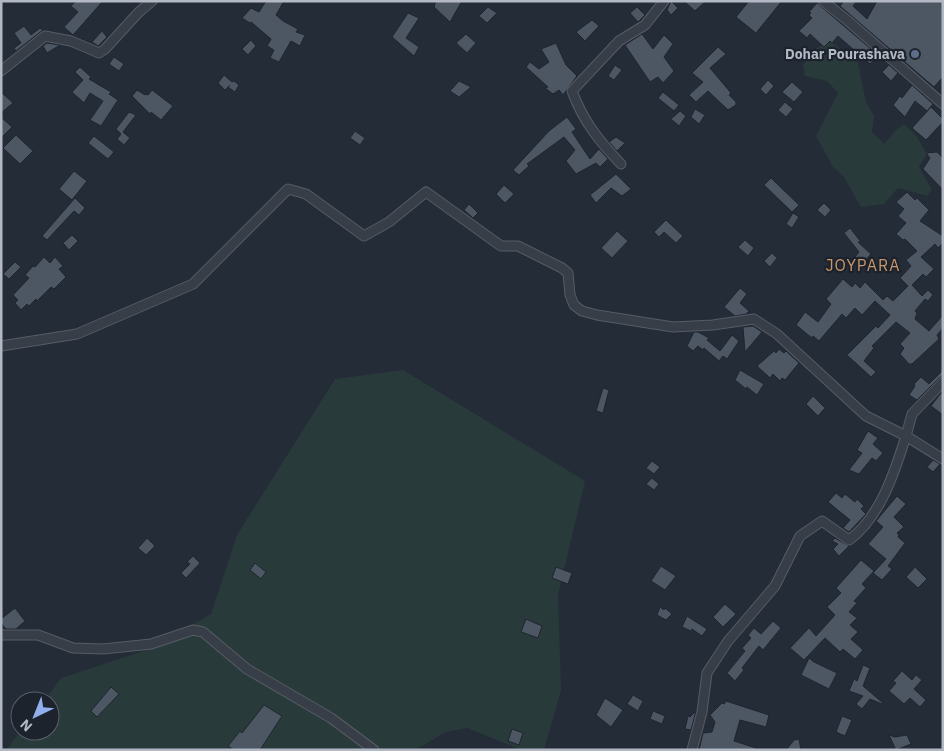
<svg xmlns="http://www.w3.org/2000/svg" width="944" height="751" font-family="'IBM Plex Sans',sans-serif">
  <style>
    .green { fill: #293a3b }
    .building { fill: #4d5663; stroke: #1f252f }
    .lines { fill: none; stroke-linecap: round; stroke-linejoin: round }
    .minor-casing { stroke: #565c66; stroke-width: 11 }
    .minor { stroke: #383e48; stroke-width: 9 }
    .service-dot { fill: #5c6f8a; stroke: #1d232d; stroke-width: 2 }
    .labels { text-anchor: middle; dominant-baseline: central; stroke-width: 4.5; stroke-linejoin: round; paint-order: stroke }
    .poi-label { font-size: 14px; font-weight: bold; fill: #b3b9c4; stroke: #1d232d; text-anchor: end }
    .quarter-label { font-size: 16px; letter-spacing: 1px; fill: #c7976b; stroke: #1d232d }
  </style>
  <rect width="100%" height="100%" fill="#242c38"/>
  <!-- green -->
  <path class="green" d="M830,41L858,63L866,102L874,116L872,132L884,144L896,130L904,124L917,137L927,154L919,167L932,190L927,196L898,188L884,204L861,207L844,177L833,167L816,136L838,93L827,81L805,76L803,65L815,49Z
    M403,370L585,481L558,595L561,690L544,750H522L467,728L446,732L415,750H6L21,731H50V701H44L61,678L150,649L211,614L237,535L335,379Z"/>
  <!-- building -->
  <path class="building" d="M76,1H103L73,35L64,27L78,12L71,6Z
    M266,1H284L276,15L283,21L298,29L296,32L305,35L300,46L291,41L279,62L270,58L274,50L267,46L271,39L251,22L250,23L242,18L251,8L259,12Z
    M436,1H462L450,22L434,7Z
    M671,1L678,8L671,15L667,10Z
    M684,1H706L695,11Z
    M749,1H782L756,33L736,17Z
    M844,1H857L853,6L867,19L877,1H943V77L934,87L840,6Z
    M817,3L878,55L870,64L838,36L832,43L830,41L824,47L810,34L807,38L799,31L812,18L809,15L811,13L809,12Z
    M488,7L497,13L487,23L479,16Z
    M637,7L645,15L638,22L630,13Z
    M408,13L419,18L406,38L419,47L414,56L392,37Z
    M592,20L599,26L585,41L576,32Z
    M24,26L31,35L40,28L43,30L16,51L14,48L21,43L14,33Z
    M102,31L107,37L98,46L92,42Z
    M466,34L476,43L467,53L456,43Z
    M642,34L653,49L664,35L673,44L664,57L674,71L663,83L658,77L650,82L625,45Z
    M251,40L256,46L248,55L242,49Z
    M47,43L60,45L47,53L43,46Z
    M556,43L566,65L577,76L563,95L559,90L553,94L545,88L548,87L526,67L530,62L539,69L549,62L541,49Z
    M718,47L726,54L710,68L731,93L729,95L736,102V105L728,110L708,91L696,102L689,95L703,82L692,73Z
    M114,57L124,64L119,71L109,64Z
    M615,65L622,70L614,80L608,76Z
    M889,65L898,73L891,81L882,72Z
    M80,67L91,77L89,79L111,92L109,94L118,100L101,126L90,120L103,101L90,93L84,103L72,92L83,80L75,72Z
    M224,75L232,82L234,81L239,85L235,92L228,87L230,85L225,90L218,83Z
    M768,80L774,86L766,95L760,89Z
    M459,81L471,87L459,97L450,91Z
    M792,82L803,92L794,102L782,92Z
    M912,85L933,104L927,111L915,101L905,117L893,105L900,96L902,98Z
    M137,90L145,95L146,94L148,95L152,90L173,106L161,120L151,112L150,114L132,96Z
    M1,92L13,103L1,113Z
    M663,92L679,105L674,111L658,98Z
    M785,102L793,109L786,117L778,110Z
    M931,107L943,119V122L926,140L912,128Z
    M695,109L705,115L699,124L691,117Z
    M680,111L686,116L679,126L671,119Z
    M129,112L136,115L123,132L130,138L124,145L117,139L121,134L116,129Z
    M1,117L12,127L1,138Z
    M567,117L576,129L572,132L590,159L599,149L608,159L600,167L596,163L576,174L566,161L575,150L564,137L527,164L529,166L519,175L513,170L549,131Z
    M355,131L365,138L360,145L350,138Z
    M16,135L33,151L20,164L3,148Z
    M94,136L114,152L108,159L88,143Z
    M616,137L625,143L617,151L609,142Z
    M937,152L943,158V190L923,169L930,158L926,153Z
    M74,171L87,181L72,200L59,189Z
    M616,174L631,189L622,196L611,188L596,203L590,195Z
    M771,178L799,205L792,212L764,185Z
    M504,185L514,194L505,203L496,194Z
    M907,192L915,200L917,198L929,210L920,221L943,236V243L938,248L935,244L921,257L934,269L926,277L923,274L912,285L922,296L928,290L933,295L928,301L925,299L915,311L917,313L915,319L929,331L943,315V328L937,335L939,339L912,364H909L900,354L904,348L900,344L910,333L896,322L872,346L874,348L864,361L876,372L871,377L847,355L876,326L878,328L890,315L875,301L862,315L855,308L846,318L842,314L819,341L813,336L812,338L796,325L805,312L818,322L831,304L826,299L843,279L852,287L855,283L860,288L865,282L883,300L887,296L893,301L908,286L900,278L911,266L906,260L917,251L905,239L903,240L896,234L906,223L898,216L904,209L896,202Z
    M75,198L85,208L79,215L74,211L47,240L42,236Z
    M824,203L831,210L825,217L817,210Z
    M469,204L478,213L473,218L464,210Z
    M793,213L799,217L792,228L786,224Z
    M666,220L683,236L676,243L664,232L659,237L654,232Z
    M850,228L861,242H858L871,254L862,264L855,257L859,252L844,233Z
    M617,231L628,241L612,258L601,248Z
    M72,235L78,241L69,250L63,243Z
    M745,240L754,248L748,256L738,247Z
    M772,253L777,258L770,267L764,261Z
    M44,257L50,263L55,257L63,266L59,269L66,277L54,289L51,287L37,301L36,299L29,306L27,304L21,310L15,303L18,300L13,295L29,278L25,275L33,266L35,267Z
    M15,262L21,267L9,279L3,274Z
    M740,288L747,294L740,303L749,311L746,314L735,316L724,307Z
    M753,326L762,332L745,352L743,327Z
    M694,332H698L709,338L707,340L720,351L732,335L739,341L727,359L723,356L719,361L704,348L703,350L698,346L693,351L687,346Z
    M779,349L784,353L786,351L799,363L785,380L782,378L780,381L773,374L770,378L757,366L774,351L776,353Z
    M740,370L764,384L757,395L747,387L746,389L735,380Z
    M943,370V376L939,378L917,400L909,395L915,386L914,384L921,377L929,384Z
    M603,388L609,390L603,413L596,411Z
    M941,393L943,394V415L931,406Z
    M813,396L825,408L818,416L806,404Z
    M868,431L878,438L873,444L883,453L876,461L872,458L859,474L849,470L862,453L857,450Z
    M933,460L940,464L933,472L927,467Z
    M652,461L660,467L654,474L646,468Z
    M652,478L659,484L654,490L646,484Z
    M836,493L842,498L845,494L855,502L857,499L864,506L861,509L866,514L849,532L843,528L850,520L828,502Z
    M897,496L906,504L894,517L904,527L897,533L899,535L898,537L905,543L888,566L892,569L882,580L873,573L886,559L868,544L883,527L876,521Z
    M147,538L155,546L146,555L138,548Z
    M835,538L849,546L839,556L833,549L838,544L832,541Z
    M193,556L200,563L186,578L181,573L190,564L187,562Z
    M861,560L874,571L862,584L866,588L854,601L857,603L849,612L857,618L850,625L858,632L851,639L863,650L855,659L843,649L840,652L825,638L804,660L790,648L809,628L816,636L835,615L827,607L841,593L836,588Z
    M255,563L266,572L261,579L250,570Z
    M661,566L676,576L665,590L651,581Z
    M556,567L572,573L568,584L552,578Z
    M915,567L927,579L918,588L906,577Z
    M725,604L736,614L723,627L713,617Z
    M660,607L664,610L665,608L672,614L666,620L657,615Z
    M15,608L25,621L16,629H6L1,623V619Z
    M687,616L707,629L702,636L692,629L691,631L682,627Z
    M526,619L542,626L538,638L521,632Z
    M773,621L781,628L763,650L759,646L742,668L744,670L735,681L727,673L745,651L742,648L751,638L748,635L754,628L761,634Z
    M809,658L814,662L837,673L829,689L801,675Z
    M863,665L870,668L863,686L883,703L882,704L870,699L862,709L856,704L863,696L849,691L854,679L857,681Z
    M902,671L912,680L916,675L922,680L914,689L926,700L920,707L910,698L904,704L889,691L896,683L893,681Z
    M111,687L119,694L97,717L91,711Z
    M633,695L643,701L638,711L627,704Z
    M605,698L623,710L611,727L596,715Z
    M726,701L769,715L766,727L740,720L734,741L756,748V750H699L703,733L712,732L715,722L710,715L722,703L724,704Z
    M264,705L282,716L260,750H234L228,746L240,731L242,733Z
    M653,711L665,716L662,724L650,719Z
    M696,711L691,730L685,729L688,716L690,717Z
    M842,716L852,720L845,736L836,732Z
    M512,729L523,733L519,745L508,741Z
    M889,735L895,737L907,735L911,744L896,750Z
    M799,739L801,750H786L794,740Z"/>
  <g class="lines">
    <!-- minor casing -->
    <g class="minor-casing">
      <path id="minor" d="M823,1L847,20L943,104
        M1,71L45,36L71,41L99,53L105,49L139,12L152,1
        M621,164C599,141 583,121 572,91L619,41L645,25L664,1
        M1,346L77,334L193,284L288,189L306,194L364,236L389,222L426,192L501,246H518L562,268L568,273L570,295L574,305L582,311L597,315L673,327L713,325L754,319L777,334L866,416L906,436C895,471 880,518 849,540L822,521L800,536L775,586L728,641L707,673L702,712L692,750
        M943,382L912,414L906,436L943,459
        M1,635H38L73,648L103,649L151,644L193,630L203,632L247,669L331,718L374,750"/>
    </g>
    <!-- minor -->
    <use href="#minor" class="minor"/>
  </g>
  <!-- markers -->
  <circle class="service-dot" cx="915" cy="54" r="5"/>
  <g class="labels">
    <!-- poi labels -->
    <g class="poi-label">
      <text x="905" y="54">Dohar Pourashava</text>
    </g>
    <!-- quarter labels -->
    <g class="quarter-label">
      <text x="863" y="265">JOYPARA</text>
    </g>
  </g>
  <!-- border -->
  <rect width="944" height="751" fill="none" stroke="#b3b9c4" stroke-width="5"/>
  <!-- north arrow -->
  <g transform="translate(35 716) rotate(223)"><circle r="24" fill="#1d232d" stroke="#595f69"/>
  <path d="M0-4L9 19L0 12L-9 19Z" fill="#90afeb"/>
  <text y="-8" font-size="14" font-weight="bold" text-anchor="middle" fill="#b3b9c4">N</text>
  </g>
</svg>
